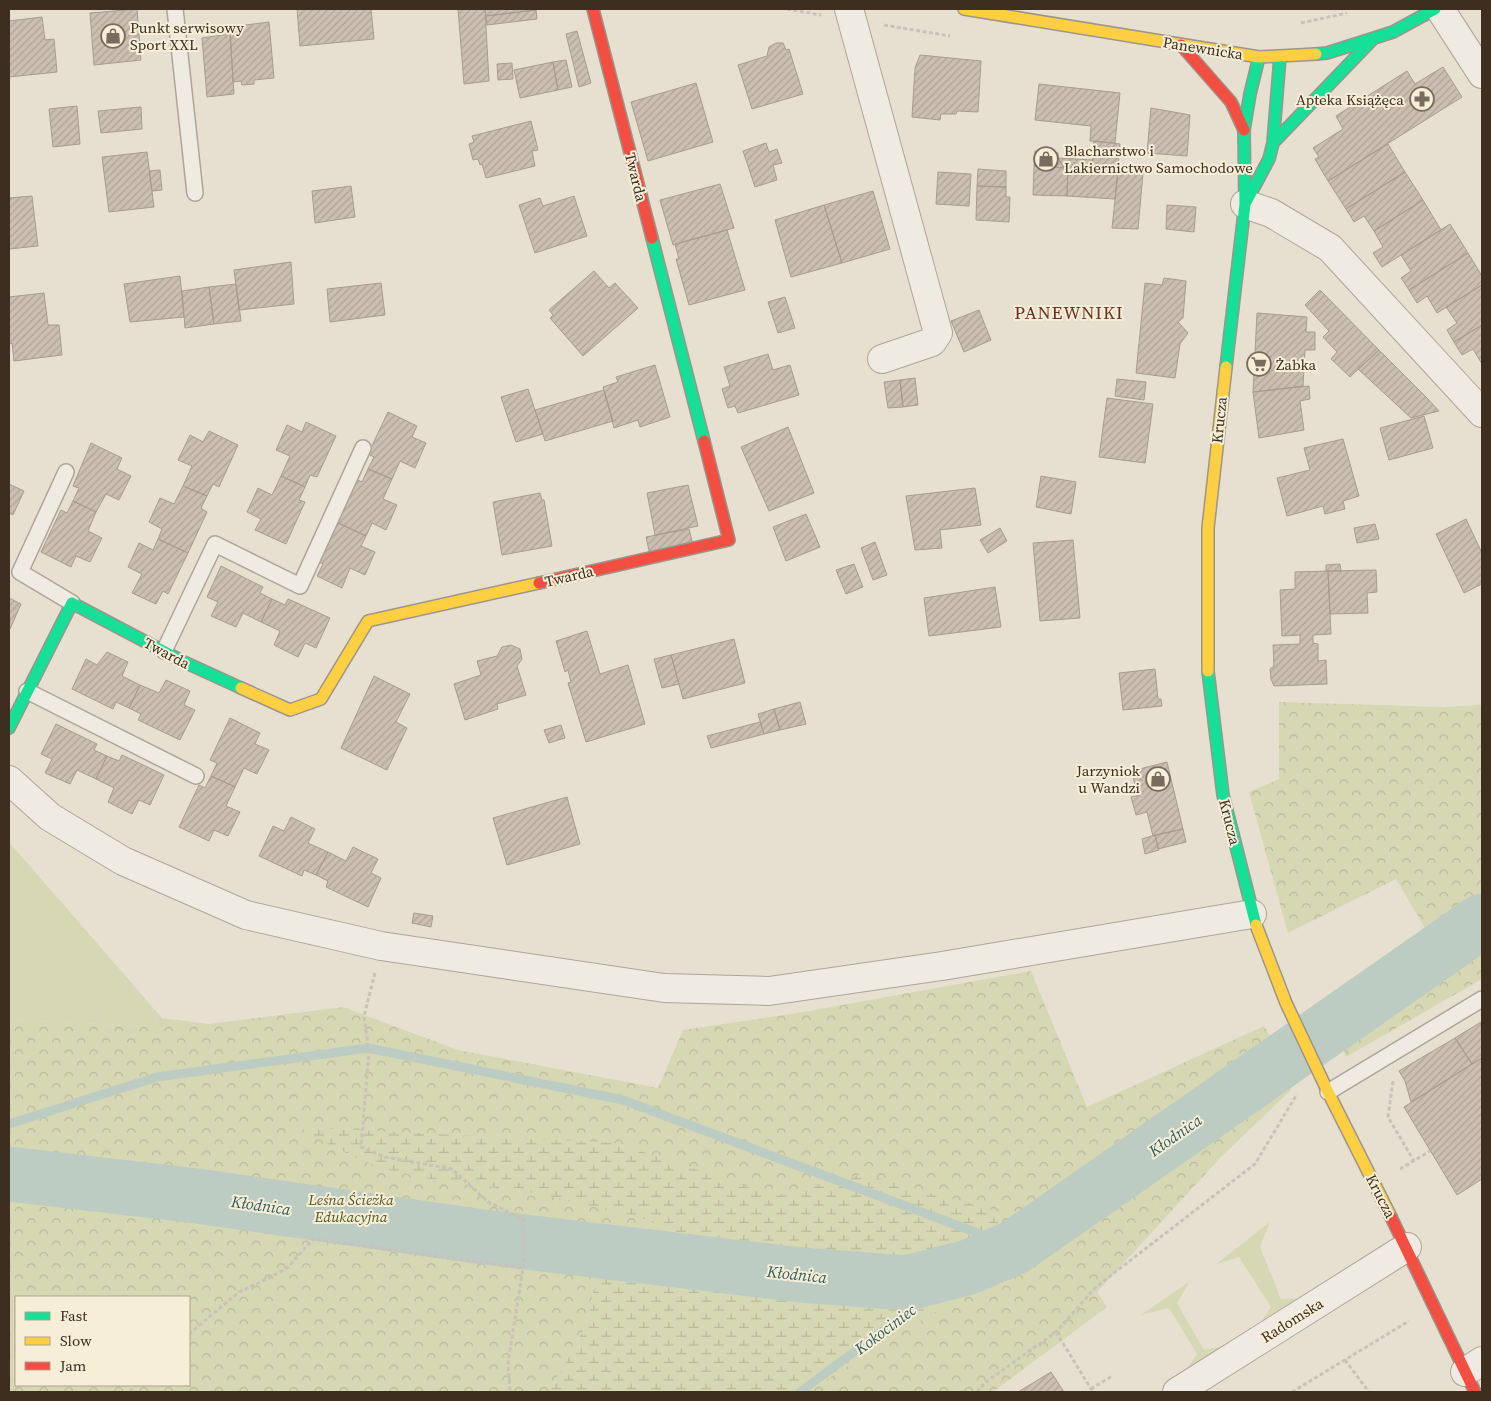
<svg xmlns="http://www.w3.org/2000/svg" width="1491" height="1401" font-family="'Source Serif 4',serif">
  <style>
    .green { fill: #d6d7b3 }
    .forest { fill: url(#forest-crowns); fill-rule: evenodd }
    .wetland { fill: url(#wetland-marsh) }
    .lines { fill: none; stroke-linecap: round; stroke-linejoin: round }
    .stream { stroke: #bcccc2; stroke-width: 9 }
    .river { stroke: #bcccc2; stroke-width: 55 }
    .building { fill: url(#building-hatch); stroke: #a89c90 }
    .lane-casing { stroke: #ada599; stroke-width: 18 }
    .street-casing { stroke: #ada599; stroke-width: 30 }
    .fast-casing { stroke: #9c958a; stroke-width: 14 }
    .slow-casing { stroke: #9c958a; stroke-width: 14 }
    .jam-casing { stroke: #9c958a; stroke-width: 14 }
    .path { stroke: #c8c2b9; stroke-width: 3; stroke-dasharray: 4 2.5; stroke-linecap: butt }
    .lane { stroke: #efebe3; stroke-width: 15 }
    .street { stroke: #efebe3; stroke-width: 28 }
    .fast { stroke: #16e098; stroke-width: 11 }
    .slow { stroke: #ffcf43; stroke-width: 11 }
    .jam { stroke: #f24e42; stroke-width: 11 }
    .labels { text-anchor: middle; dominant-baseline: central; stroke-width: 4; stroke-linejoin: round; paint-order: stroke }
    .poi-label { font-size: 15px; fill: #3d2e20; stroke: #f7eed8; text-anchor: start }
    .street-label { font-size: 15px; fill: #3d2e20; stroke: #f7eed8 }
    .park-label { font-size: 15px; font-style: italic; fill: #4d5a26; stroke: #f7eed8 }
    .water-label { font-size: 16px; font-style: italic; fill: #2f5d5a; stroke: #f7eed8 }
    .quarter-label { font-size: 18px; letter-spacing: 1px; fill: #6b2e1e; stroke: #f7eed8 }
  </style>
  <defs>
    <pattern id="forest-crowns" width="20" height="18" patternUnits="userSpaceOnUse" patternTransform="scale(1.25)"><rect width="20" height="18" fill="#d6d7b3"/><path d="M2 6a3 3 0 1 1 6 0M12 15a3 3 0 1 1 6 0" fill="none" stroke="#b9b99a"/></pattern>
    <pattern id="wetland-marsh" width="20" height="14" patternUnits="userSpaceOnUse" patternTransform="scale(1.25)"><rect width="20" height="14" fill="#d6d7b3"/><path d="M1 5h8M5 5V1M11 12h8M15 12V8" fill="none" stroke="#b9b99a"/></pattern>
    <pattern id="building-hatch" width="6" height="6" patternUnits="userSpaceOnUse" patternTransform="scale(1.25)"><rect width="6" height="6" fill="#cbbfb2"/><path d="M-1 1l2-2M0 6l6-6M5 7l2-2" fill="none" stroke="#afa499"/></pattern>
  </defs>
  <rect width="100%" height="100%" fill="#e7e0d1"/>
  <!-- green -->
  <path class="green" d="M9,842L162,1018L149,1026L9,1020Z
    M1270,1222L1260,1247L1281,1299L1306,1298L1257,1328L1271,1307L1239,1257L1215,1265Z
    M1190,1281L1177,1303L1204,1350L1234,1344L1180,1378L1197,1354L1169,1308L1141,1315Z"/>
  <!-- forest -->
  <path class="forest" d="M1279,702L1444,707L1482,705V903L1432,940L1396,879L1288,933L1249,792L1279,779Z
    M1482,934V979L1346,1057L1336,1034Z
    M1031,971L1087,1107L1264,1026L1281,1056L1291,1090L1221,1157L1097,1292L1107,1307L993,1392H806L939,1309L1010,1252L596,1278L587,1324L549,1392H9V1020L149,1026L162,1018L209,1024L343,1007L458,1050L658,1088L683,1030L804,1012ZM16,1297H189V1385H16Z"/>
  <!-- wetland -->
  <path class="wetland" d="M300,1127L616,1143L775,1196L862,1174L993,1210L1010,1252L939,1309L806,1392H549L587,1324L596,1278L645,1235L674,1226L534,1193L424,1178L380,1168L331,1146Z"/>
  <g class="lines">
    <!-- stream -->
    <path class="stream" d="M9,1124L157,1077L368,1048L623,1100L1015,1247
      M800,1392L969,1267"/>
    <!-- river -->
    <path class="river" d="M9,1174L197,1196L476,1236L800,1275L907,1283L969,1267L1015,1247L1482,921"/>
  </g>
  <!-- building -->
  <path class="building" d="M137,9L141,60L94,65L90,13Z
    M297,9H371L374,39L300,46Z
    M458,9H485L489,81L464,84Z
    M485,9H543L486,16Z
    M536,10L537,19L487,25L486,16Z
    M42,17L45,40L54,39L57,72L9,77V21Z
    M269,22L274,78L254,80V84L242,85L241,81L233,82L230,27Z
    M577,31L591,83L579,87L566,34Z
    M230,34L234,94L207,97L202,38Z
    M776,43H783L786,50L789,49L803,94L752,109L738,65L767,56L769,47Z
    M920,55L981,61L978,112L957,111L956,114H941L940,120L912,117L915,68Z
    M566,60L572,87L558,90L553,62Z
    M553,62L558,90L520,98L514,70Z
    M512,63L513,79L498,80L497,64Z
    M1443,67L1462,97L1328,181L1315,159L1319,157L1313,148L1343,129L1336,116L1407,71L1415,84Z
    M696,83L713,142L648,161L631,102Z
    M1039,84L1120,93L1115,143L1090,141L1091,126L1035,120Z
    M77,106L80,144L53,147L49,109Z
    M141,107L142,129L101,133L98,111Z
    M1151,108L1190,115L1187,156L1147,153Z
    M531,121L538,150L532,151L535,166L486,178L482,164L480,165L478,159L473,160L469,144L474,142L472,136Z
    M1094,141L1120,144L1115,199L1067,196L1068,168L1092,170Z
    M766,143L769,152L777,149L782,163L773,165L777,180L755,187L743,151Z
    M1388,144L1405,172L1346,209L1328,181Z
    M1035,151L1058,153V158L1064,168L1034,166Z
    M147,152L154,207L109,212L102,157Z
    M1058,158L1093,160L1092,170L1064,168Z
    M1034,166L1068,168L1067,196L1033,195Z
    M978,169L1006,171V187L977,186Z
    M160,170L162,190L152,191L149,171Z
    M938,172L971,174L969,206L936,204Z
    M1118,172L1143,173L1138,229L1112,228Z
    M1405,172L1423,200L1374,231L1364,216L1354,222L1346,209Z
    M720,184L734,228L673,245L660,200Z
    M351,186L355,217L315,223L312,191Z
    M977,186L1006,187V197H1010L1009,222L976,220Z
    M873,191L890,249L842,263L824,205Z
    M32,196L38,246L9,249V198Z
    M574,196L587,236L535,253L519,205L540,198L543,206Z
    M1423,200L1441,230L1382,267L1373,253L1383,247L1374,231Z
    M824,205L842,263L791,277L775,220Z
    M1167,205L1196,207L1194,232L1166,229Z
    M1450,224L1468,253L1409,290L1401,278L1411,271L1401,255Z
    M727,230L745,290L689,305L676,259H679L675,244Z
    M1468,253L1482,276V285L1437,313L1427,296L1417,303L1409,290Z
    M291,262L294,304L239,310L234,270Z
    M594,271L609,288L615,283L638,308L583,356L550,318L553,315L549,310Z
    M180,276L184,317L130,322L124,284Z
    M1164,278L1186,281L1183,318L1178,322L1188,333L1180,344L1175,378L1136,373L1145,283L1162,285Z
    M381,283L385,315L330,322L327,289Z
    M236,284L241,321L214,324L209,287Z
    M1482,285V325L1454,342L1447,330L1457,323L1446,307Z
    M209,287L214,324L185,328L182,291Z
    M1320,290L1379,350L1350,377L1331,359L1337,352L1323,337L1329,331L1305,305Z
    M44,293L48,325H59L62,355L14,361L12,343L9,344V297Z
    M785,297L795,328L778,333L768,302Z
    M979,310L991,340L964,352L951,321Z
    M1257,313L1307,317L1306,332H1315V350H1305L1303,386L1253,392Z
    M1482,325V364L1473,349L1462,355L1454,342Z
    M1379,350L1427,398L1439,411L1411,418L1358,369Z
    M768,354L773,370L790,365L799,395L738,413L735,406L728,408L722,389L730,386L724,367Z
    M655,365L670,417L640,427L638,420L614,428L603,387L618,382L616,377Z
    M915,378L918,405L903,407L900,380Z
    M1117,379L1146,382L1144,400L1115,396Z
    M900,380L903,407L888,408L884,382Z
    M1309,386L1310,399L1300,401L1304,430L1259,438L1253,392Z
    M528,389L543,434L516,442L501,397Z
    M604,390L613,421L545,441L535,410Z
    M1107,398L1153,404L1145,463L1099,457Z
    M388,412L417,426L412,437L426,443L415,468L400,461L392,479L368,469L374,457L368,454Z
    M1424,416L1433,448L1389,460L1380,428Z
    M306,422L336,436L317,477L310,475L305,487L281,476L290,456L276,450L287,425L302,432Z
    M788,427L814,493L769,511L741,447Z
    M209,431L238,445L219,487L213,484L207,496L183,486L192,466L178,460L190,435L203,442Z
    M1343,439L1359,496L1343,501L1345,509L1325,514L1323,506L1287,516L1277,478L1310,470L1304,448Z
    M91,443L122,458L117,469L131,476L119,500L106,494L96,512L73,501L79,488L73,486Z
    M368,469L392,479L383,499L397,505L386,530L372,523L366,536L336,522L356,479L362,482Z
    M281,476L305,487L299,500L305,502L286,544L255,530L261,519L247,512L258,488L272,495Z
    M1041,476L1076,482L1071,514L1036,507Z
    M9,484L24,491L13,515L9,513Z
    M688,485L698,526L655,535L647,493Z
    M183,486L207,496L201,508L207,512L188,553L158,539L162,529L149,522L160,498L174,504Z
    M975,488L981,525L940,530L942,548L915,550L906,496Z
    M540,493L542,500H544L552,546L502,555L493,502Z
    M73,501L96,512L88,531L102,538L90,562L76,556L71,567L41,552L61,510L67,513Z
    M806,514L820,547L786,561L773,527Z
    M1466,519L1482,553V584L1464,593L1436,534Z
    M336,522L366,536L361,546L375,552L365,575L350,568L342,588L317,576L323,564L317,561Z
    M1375,524L1379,539L1357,543L1354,528Z
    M1000,528L1007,541L988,553L980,540Z
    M689,529L693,545L650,555L646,537Z
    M158,539L188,553L168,594L163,591L156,604L132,593L142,574L128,567L139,543L153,550Z
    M1073,540L1080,618L1040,621L1033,543Z
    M875,542L887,575L873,580L861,548Z
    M854,564L863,587L846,594L836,570Z
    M1340,564L1341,571H1326V565Z
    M221,566L263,587L260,593L272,599L261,622L243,613L236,627L211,616L218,602L207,597Z
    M1376,570L1377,592L1367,593L1368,613L1330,614L1328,571Z
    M1328,571L1331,634L1313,635V643L1318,644V661L1326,660L1327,684L1274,686L1271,679L1270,669L1274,666L1273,645L1300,644V635L1282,636L1280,590L1295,589V572Z
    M995,587L1001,627L929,636L924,598Z
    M9,598L21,604L10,629L9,628Z
    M272,599L285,605L288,599L330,618L316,648L305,643L298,657L274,645L280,631L261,622Z
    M587,631L600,674L628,665L645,724L586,742L568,683L571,682L568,670L565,672L556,641Z
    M734,639L745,683L683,699L671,655Z
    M511,645L520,649L522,659L517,666L526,695L497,704L498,709L465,720L454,684L481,675L477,661L497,656L502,647Z
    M107,652L128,662L122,676L140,685L129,708L116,702L113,709L72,689L86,659L97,665Z
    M671,655L679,684L662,688L654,659Z
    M1155,669L1158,699H1161L1162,706L1123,710L1119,673Z
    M374,676L410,694L396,722L407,728L387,770L341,748Z
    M166,680L190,691L184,705L195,710L180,740L138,720L141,714L129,708L140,685L159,693Z
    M800,702L806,724L780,730L774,709Z
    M774,709L780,730L764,734L758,714Z
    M230,718L260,733L255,744L269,750L257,774L244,768L235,787L211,776L217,763L210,760Z
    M760,722L764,734L711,748L707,736Z
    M56,724L97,744L94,750L107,756L96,779L77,770L70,784L45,773L52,759L41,754Z
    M561,725L565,738L549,743L544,730Z
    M122,755L164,775L150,805L139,800L132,814L108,802L114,788L96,779L107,756L119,761Z
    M1167,762L1183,829L1153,836L1147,812L1136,815L1131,797L1137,796L1132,771Z
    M211,776L235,787L226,806L240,812L228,836L214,830L209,841L179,827L199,785L205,788Z
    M567,797L580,844L507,865L493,818Z
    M291,817L315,829L308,843L328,852L316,875L304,870L302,876L259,856L273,826L284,831Z
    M1183,829L1186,842L1158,849L1155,835Z
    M1155,835L1159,850L1145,854L1142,839Z
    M353,847L378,859L371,873L381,878L368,907L326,887L328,881L316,875L328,852L346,861Z
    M414,913L433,916L431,927L412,923Z
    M1481,1022L1482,1058L1472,1064L1455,1038Z
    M1455,1038L1472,1064L1411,1102L1405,1081L1399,1071Z
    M1482,1058V1179L1457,1195L1404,1107Z
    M1051,1372L1064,1392H1018Z"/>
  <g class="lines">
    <!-- lane casing -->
    <g class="lane-casing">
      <path id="lane" d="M175,9L195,193
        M66,472L20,572L72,603
        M164,651L215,544L300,586L363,448
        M27,691L196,776
        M1328,1092L1482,999"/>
    </g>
    <!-- street casing -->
    <g class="street-casing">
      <path id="street" d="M849,9L938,333L932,342L882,359
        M1440,9L1482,74
        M1245,204L1271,213L1330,248L1482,413
        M9,780L50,817L123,861L246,915L381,946L664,988L769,991L942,966L1252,914
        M1465,1372L1482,1361
        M1177,1392L1407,1247"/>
    </g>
    <!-- fast casing -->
    <g class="fast-casing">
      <path id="fast" d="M1316,54L1327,53L1393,32L1435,9
        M1273,143L1372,40
        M1245,204L1269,159L1273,143L1280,57
        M652,238L704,441
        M1226,367L1245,204L1244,130L1250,94L1259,57
        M1208,671L1223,795L1256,925
        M9,728L72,603L182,661L241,688"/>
    </g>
    <!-- slow casing -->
    <g class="slow-casing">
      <path id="slow" d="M964,9L1259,57L1316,54
        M1208,671V528L1226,367
        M241,688L290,710L321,699L368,621L539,583
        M1256,925L1286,1003L1328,1092L1391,1217"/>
    </g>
    <!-- jam casing -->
    <g class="jam-casing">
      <path id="jam" d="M593,9L652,238
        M1181,45L1231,102L1244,130
        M539,583L729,540L704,441
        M1391,1217L1475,1392"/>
    </g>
    <!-- path -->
    <path class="path" d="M787,9L821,15
      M1301,23L1347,13
      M884,25L950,36
      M375,973L364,1016L369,1053L361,1147L385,1157L452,1169L488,1202L523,1219L524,1262L508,1363L510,1392
      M1393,1081L1388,1117L1414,1161
      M1400,1169L1430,1151
      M1056,1332L1093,1392
      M189,1334L239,1292L271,1277L288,1267L313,1239L523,1268
      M1345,1360L1369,1392
      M1091,1389L1112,1376
      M130,1392L135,1385
      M977,1392L986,1382L1056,1332L1096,1287L1255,1164L1297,1094
      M1292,1392L1409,1321"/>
    <!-- lane -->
    <use href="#lane" class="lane"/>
    <!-- street -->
    <use href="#street" class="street"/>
    <!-- fast -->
    <use href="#fast" class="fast"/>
    <!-- slow -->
    <use href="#slow" class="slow"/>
    <!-- jam -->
    <use href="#jam" class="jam"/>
  </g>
  <!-- icons -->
  <defs>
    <g id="shop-ring" transform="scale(1.25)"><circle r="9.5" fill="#f7eed8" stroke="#786c5e" stroke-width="1.5"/><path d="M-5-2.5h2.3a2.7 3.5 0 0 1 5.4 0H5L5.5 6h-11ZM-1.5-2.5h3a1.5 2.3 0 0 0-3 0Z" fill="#786c5e"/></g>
    <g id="pharmacy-ring" transform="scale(1.25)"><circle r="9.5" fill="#f7eed8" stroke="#786c5e" stroke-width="1.5"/><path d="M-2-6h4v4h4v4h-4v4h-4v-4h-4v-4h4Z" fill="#786c5e"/></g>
    <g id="supermarket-ring" transform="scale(1.25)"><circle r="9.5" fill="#f7eed8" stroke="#786c5e" stroke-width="1.5"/><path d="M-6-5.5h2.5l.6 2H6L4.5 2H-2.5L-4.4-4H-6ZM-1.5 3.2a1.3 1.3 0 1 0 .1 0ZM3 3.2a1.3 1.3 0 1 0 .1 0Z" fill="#786c5e"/></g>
  </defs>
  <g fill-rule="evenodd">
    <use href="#shop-ring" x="113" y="36"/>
    <use href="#pharmacy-ring" x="1422" y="99"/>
    <use href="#shop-ring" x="1046" y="159"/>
    <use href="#supermarket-ring" x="1259" y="364"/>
    <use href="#shop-ring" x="1158" y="779"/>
  </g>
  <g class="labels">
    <!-- poi labels -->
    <g class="poi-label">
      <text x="130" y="27">Punkt serwisowy<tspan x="130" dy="17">Sport XXL</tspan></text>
      <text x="1404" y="99" text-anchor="end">Apteka Książęca</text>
      <text x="1064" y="150">Blacharstwo i<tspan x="1064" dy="17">Lakiernictwo Samochodowe</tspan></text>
      <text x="1276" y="364">Żabka</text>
      <text x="1140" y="770" text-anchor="end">Jarzyniok<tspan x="1140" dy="17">u Wandzi</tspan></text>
    </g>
    <!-- street labels -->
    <g class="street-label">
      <text transform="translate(1203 48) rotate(9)">Panewnicka</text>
      <text transform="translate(636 177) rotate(76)">Twarda</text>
      <text transform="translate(1219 420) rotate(-84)">Krucza</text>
      <text transform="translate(569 576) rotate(-13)">Twarda</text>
      <text transform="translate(167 653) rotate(28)">Twarda</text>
      <text transform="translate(1230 822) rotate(76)">Krucza</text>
      <text transform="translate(1381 1196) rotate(63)">Krucza</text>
      <text transform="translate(1292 1320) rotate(-32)">Radomska</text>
    </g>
    <!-- park labels -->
    <g class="park-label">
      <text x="351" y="1199">Leśna Ścieżka<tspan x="351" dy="17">Edukacyjna</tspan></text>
    </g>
    <!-- water labels -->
    <g class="water-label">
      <text transform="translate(1175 1135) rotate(-35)">Kłodnica</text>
      <text transform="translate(261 1205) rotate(8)">Kłodnica</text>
      <text transform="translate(797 1274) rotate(6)">Kłodnica</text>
      <text transform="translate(885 1329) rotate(-37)">Kokociniec</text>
    </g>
    <!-- quarter labels -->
    <g class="quarter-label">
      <text x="1069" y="312">PANEWNIKI</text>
    </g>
  </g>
  <!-- border -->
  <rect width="1491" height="1401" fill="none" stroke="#3d2e20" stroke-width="20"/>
  <!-- legend -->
  <rect x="15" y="1296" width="175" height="90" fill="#f7eed8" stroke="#ada18e"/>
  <rect x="25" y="1312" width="25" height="8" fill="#16e098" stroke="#ada18e"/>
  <text x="60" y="1321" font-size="15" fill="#3d2e20">Fast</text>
  <rect x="25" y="1337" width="25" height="8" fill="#ffcf43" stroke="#ada18e"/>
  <text x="60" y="1346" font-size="15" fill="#3d2e20">Slow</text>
  <rect x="25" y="1362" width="25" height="8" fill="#f24e42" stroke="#ada18e"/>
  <text x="60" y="1371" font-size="15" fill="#3d2e20">Jam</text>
</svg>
